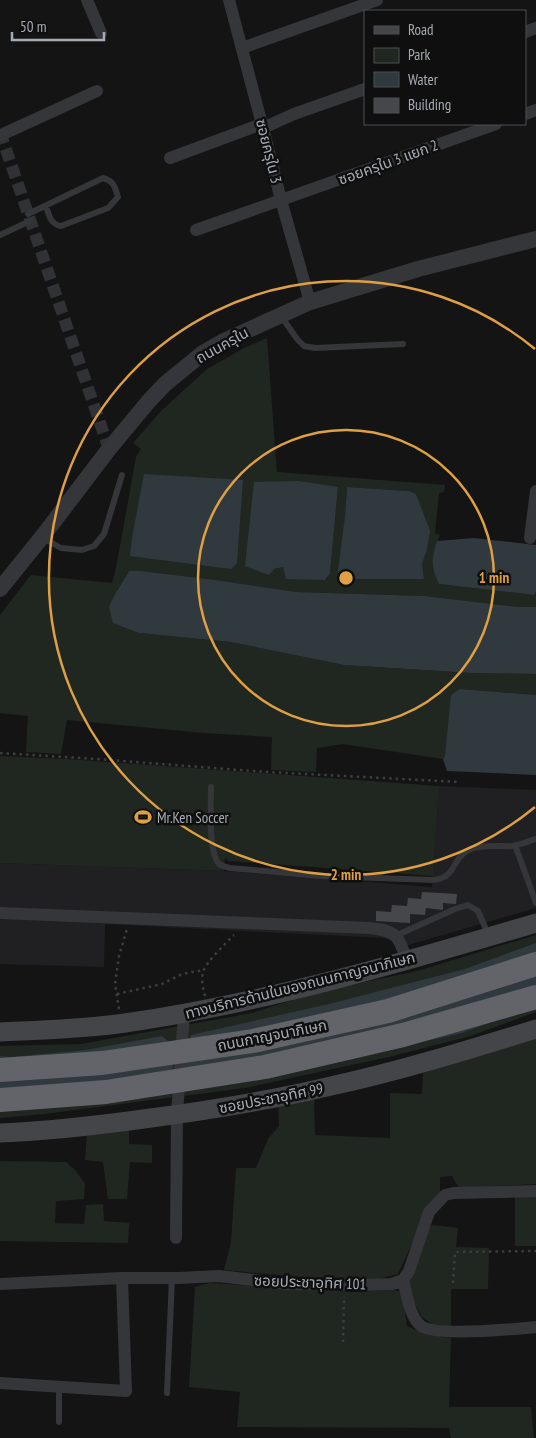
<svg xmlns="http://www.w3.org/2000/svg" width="536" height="1438" font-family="'PT Sans Narrow','Noto Sans Thai',sans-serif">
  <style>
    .built { fill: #202022 }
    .green { fill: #202721; fill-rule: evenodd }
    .water { fill: #30393e }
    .building { fill: #46474a }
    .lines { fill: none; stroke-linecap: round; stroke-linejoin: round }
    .minor-tunnel { stroke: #313235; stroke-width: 12; stroke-dasharray: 12 6; stroke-linecap: butt }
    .path { stroke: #3b3d40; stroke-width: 2.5; stroke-dasharray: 2.5 4; stroke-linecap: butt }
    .service { stroke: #35363a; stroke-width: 6 }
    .minor { stroke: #35363a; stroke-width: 12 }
    .tertiary { stroke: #35363a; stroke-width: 16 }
    .secondary { stroke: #434549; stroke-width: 19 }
    .motorway-bridge { stroke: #62646a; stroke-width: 24 }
    .ring { fill: none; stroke: #dea043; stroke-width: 2.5 }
    .labels { text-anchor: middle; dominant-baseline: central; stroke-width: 5; stroke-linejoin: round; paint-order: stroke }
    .street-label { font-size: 15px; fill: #a7acb4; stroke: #0f0f10 }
    .poi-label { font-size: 15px; fill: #a7acb4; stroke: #0f0f10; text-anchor: start }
    .centre { fill: #dea043; stroke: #0f0f10; stroke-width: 2.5 }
    .ring-label { font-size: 15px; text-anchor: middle; font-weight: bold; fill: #dea043; stroke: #0f0f10; stroke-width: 5; stroke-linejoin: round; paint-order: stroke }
  </style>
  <rect width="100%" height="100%" fill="#141415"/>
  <!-- built -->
  <path class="built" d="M439,786L536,790V908L405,946L384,938L105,924L104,967L0,964V863L224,871L432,887Z"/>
  <!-- green -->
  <path class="green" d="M267,338L277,472L445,485L444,492L439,493L435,533L440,535L434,552L439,584L533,595L536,592V607H518L425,596L297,592L216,580L141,571H129L114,596L139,633L231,642L344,665L472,673L536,674V695L460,689L445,756L443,759L343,744L317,748L316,772L271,770L272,737L204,733L67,720L61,754L26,752L28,716L0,713V615L31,575L112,583L116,568L136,457L141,449L133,443L161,411L207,369L244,348ZM338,487L330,574L326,580L284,567L274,569ZM347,487L409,491L416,494L427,550L422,564L423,579L345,516Z
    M0,756L66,759L439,786L433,876L229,861L225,858L224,871L0,863Z
    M536,935V1012L471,1036L389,1057L245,1088L44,1114L0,1118V1046L81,1044L252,1013L318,992L417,971Z
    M536,1039V1184L459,1188L452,1176L440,1177V1196L420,1226L398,1274L374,1280L313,1278L224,1270L231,1243L236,1168H256L268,1139L279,1126L278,1099L314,1096L315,1135L390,1138V1093L422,1094L423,1073Z
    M129,1127V1144L152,1145V1163L130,1162L127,1199H108L103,1162L85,1160L87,1134Z
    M0,1161L66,1162L75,1170L85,1184L84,1199L56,1201L55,1223L84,1224L86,1205L103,1204L104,1221L129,1223L128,1243L0,1241Z
    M515,1194L536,1195V1246H515Z
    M433,1225L458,1228L456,1247L489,1248L488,1289H451V1327H436L422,1317L414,1302L409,1283L427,1229Z
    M210,1283L354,1292L394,1290L402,1292L407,1326L425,1334L451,1338L449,1407H531L534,1438H451L449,1428L237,1427L240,1392L189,1387L195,1287Z"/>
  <!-- water -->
  <path class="water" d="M144,474L243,480L237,563L231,569L130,556L132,538Z
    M298,481L338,487L330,574L325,580L286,579L283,567L274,569L269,575L245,566L254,482Z
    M347,487L409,491L416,494L430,531L427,550L422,564L424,579H337L345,516Z
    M474,538L536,545V592L534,595L439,584C431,567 431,559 437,541Z
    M129,571H141L216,580L297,592L425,596L518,607H536V674L472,673L344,665L231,642L139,633L113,623L109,607L114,596Z
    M460,689L536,695V775L447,771L443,759L445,756L451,695Z
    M536,943V1005L462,1033L254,1079L193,1089L185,1062L191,1035L329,1004L465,969Z
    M162,1036L170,1043L173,1065L171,1089L0,1110V1056L10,1057L86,1050Z"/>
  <!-- building -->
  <path class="building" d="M422,892L457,894L456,904L443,903V910L426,908L425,915L410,914V923L376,921V911L391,912L392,905L407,906L408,898L421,899Z"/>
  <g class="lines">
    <!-- minor-tunnel -->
    <path class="minor-tunnel" d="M0,132L109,449"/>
    <!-- path -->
    <path class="path" d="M0,753L96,759L267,772L460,782
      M117,994L162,984L182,974L204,970
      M205,996C203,988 201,980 203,972C206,962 226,943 234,935
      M119,1009L115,984L119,956L127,929
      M453,1283L455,1252L536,1251
      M343,1342L344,1296"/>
    <!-- service -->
    <path class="service" d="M28,214L103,178C114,181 115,187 118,197L108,208L61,226C50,224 49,215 46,206
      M0,235L30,221
      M281,316L297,339L304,346L315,348L403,344
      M43,538L61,548L82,550L94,546L104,534L122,475
      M211,787C211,804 208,852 219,864C222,866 226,867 230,868L321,876L434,880C456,876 450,865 464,853C475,843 500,847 513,846C521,844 529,841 536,839
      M515,845L536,903
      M395,936L455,909L468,905L478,911L488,934
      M167,1393L172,1278
      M59,1422V1386"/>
    <!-- minor -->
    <path class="minor" d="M87,0L101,33
      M229,0L263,128L281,200L310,302
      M525,32L536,28
      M242,48L377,0
      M525,114L536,110
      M263,128L294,114L365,89
      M1,135L97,91
      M170,158L262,124
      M196,230L496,124
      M530,538L536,491
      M0,913L370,928C397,931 398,935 407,961
      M176,1238L177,1114L184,1014
      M403,1280C407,1294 409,1316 421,1326C436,1337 515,1329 536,1327
      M0,1284L122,1278H179L219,1276L287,1284L364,1285L392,1284L403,1280L409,1271L429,1212L445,1195L454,1193L536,1191
      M0,1383L126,1391L122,1278"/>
    <!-- tertiary -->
    <path class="tertiary" d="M0,589L42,537L109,449L148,402L165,384L203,353L224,341L310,302L418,269L536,239"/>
    <!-- secondary -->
    <path class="secondary" d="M0,1032C41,1030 84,1029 125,1023C264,1003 401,963 536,923
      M0,1133C51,1131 101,1125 151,1118C211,1110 272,1100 331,1086C400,1071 468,1050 536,1029"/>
    <!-- motorway-bridge -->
    <path class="motorway-bridge" d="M0,1070L102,1063L253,1041L388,1011L536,964
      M0,1100L106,1092L265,1067L403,1035L536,997"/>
  </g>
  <!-- distance rings -->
  <g class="ring">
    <circle cx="346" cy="578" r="148"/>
    <path d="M535 807A297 297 0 1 1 535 349"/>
  </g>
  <!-- icons -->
  <defs>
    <g id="stadium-bare" transform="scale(1.35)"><path d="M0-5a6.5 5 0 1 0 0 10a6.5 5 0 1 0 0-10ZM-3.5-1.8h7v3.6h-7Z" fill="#dea043" stroke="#0f0f10" stroke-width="2.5" paint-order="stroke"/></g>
  </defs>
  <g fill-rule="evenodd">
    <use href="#stadium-bare" x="143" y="817"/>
  </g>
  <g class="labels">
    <!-- street labels -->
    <g class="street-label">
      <text transform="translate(269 151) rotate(76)">ซอยครุใน 3</text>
      <text transform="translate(388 162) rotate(-20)">ซอยครุใน 3 แยก 2</text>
      <text transform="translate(222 345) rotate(-29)">ถนนครุใน</text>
      <text transform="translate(300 985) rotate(-14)">ทางบริการด้านในของถนนกาญจนาภิเษก</text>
      <text transform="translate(272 1035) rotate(-11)">ถนนกาญจนาภิเษก</text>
      <text transform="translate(271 1098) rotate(-11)">ซอยประชาอุทิศ 99</text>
      <text transform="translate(310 1282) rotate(2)">ซอยประชาอุทิศ 101</text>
    </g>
    <!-- poi labels -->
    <g class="poi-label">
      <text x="157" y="817">Mr.Ken Soccer</text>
    </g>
  </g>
  <circle cx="346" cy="578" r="8" class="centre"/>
  <g class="ring-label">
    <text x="494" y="583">1 min</text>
    <text x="346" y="880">2 min</text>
  </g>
  <!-- legend -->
  <rect x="364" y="10" width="162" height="115" fill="#0f0f10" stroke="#4c4e52"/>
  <rect x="374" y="26" width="25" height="8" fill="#434549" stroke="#4c4e52"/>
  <text x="408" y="35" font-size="15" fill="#a7acb4">Road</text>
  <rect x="374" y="48" width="25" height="15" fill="#202721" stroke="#4c4e52"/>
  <text x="408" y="60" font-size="15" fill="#a7acb4">Park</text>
  <rect x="374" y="72" width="25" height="15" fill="#30393e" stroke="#4c4e52"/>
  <text x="408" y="85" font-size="15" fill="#a7acb4">Water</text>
  <rect x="374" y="98" width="25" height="15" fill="#46474a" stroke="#4c4e52"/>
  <text x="408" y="110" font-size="15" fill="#a7acb4">Building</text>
  <!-- scale -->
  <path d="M12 32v8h92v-8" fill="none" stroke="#a7acb4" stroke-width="2.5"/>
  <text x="20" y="32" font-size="15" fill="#a7acb4" stroke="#0f0f10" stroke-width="4" paint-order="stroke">50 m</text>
</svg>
